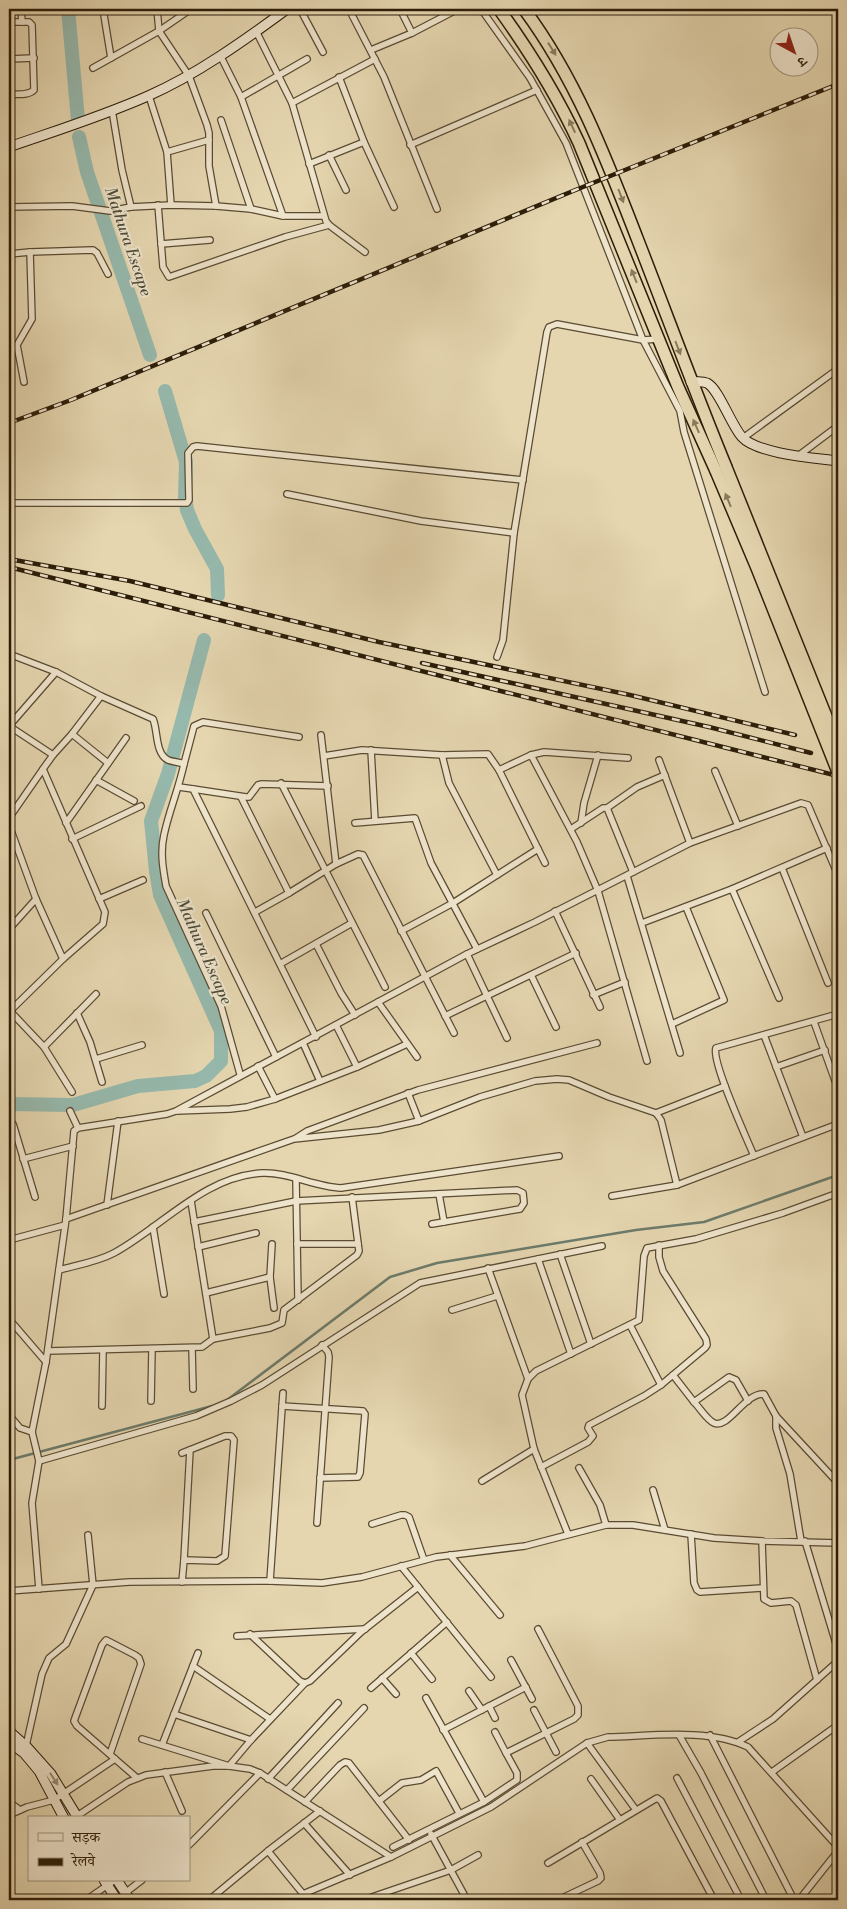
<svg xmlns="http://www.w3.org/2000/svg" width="847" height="1909" viewBox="0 0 847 1909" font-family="'Libre Bodoni','Noto Serif Devanagari',serif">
<rect width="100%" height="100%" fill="#e5d6b0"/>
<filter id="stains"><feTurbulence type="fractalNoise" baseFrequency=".004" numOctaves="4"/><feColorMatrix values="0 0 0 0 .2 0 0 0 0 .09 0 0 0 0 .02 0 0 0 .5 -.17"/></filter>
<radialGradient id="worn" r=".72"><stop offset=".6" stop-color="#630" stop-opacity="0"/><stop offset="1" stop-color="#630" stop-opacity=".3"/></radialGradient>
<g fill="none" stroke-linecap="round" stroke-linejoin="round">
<!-- stream -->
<g stroke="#6c7b6b" stroke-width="2.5">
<polyline points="227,1400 390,1277 437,1263 636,1230 704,1222 838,1175"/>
<polyline points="9,1460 212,1406"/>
</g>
<!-- river -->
<g stroke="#96b9ad" stroke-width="14">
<polyline points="68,9 78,120"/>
<polyline points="79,137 87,172 150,355"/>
<polyline points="165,391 186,462 185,498 187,510 195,529 217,569 218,595"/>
<polyline points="9,1104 73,1105 138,1086 195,1081 206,1076 221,1061 221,1031 160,895 156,871 151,821 168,774 204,640"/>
</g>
<defs>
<g id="street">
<polyline points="21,9 22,22"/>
<polyline points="103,9 111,58"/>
<polyline points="157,9 159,31 189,76 207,125 209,133 209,166 216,206"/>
<polyline points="300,9 323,52"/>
<polyline points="355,9 351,12 352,15 384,77 437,209"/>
<polyline points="400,9 412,33"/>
<polyline points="481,9 530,78 566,143 643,340 680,411 684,432 765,692"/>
<path d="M9,22h20l3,3 2,65c-6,6 -17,4 -25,4"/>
<polyline points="256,31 292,103 326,221 329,225 365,252"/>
<polyline points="371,50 412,33 458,9"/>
<polyline points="220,55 241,97 283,216"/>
<polyline points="9,59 34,58"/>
<polyline points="93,68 159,31 191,9"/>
<polyline points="339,77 364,142 394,207"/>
<polyline points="149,96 167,152 171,205"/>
<polyline points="241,97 307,59"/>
<polyline points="292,103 375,59"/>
<polyline points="112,110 122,170 131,207"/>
<polyline points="221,120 251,209"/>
<polyline points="410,145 537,90"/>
<polyline points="167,152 209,140"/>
<polyline points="329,155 346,190"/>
<polyline points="309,164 364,142"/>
<polyline points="158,205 163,267 169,277 285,237 329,225"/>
<polyline points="9,207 72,206 110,211 131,207 171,205 216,206 251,209 283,216 324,216"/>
<polyline points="161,244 210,240"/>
<polyline points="9,254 30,252 93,250 97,253 108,274"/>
<polyline points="24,382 17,345 32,319 30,252"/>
<polyline points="743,438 838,369"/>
<polyline points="798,456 838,426"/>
<polyline points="287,494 421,521 514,533"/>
<polyline points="9,503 187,503 189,500 188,453 193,447 197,446 523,480"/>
<polyline points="9,654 56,672"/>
<polyline points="497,657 503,640 514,533 547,332 549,327 557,324 643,340 659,339"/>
<polyline points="9,726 53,755 43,769 105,912 103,924 63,959 9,1012"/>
<polyline points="9,726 56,672 101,696"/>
<polyline points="72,734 108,763"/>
<polyline points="321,735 336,864"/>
<polyline points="371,750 375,821"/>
<path d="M53,755l19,-21 29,-38 52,23c5,11 2,35 15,41 5,2 11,2 16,4 -5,24 -15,47 -20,71 -4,17 -1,34 2,51l55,120 19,68"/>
<polyline points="442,755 449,783 497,875"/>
<polyline points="531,755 544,752 628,758"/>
<polyline points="324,756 362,750 442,755 488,754 499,770 545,863"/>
<polyline points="659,760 690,843"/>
<polyline points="184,764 194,726 203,722 299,737"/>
<polyline points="499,770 531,755 577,842 598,891 647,1061"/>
<polyline points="715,771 738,826"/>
<polyline points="96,780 134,801"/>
<polyline points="281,783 385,987"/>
<polyline points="179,787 193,789 316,1037"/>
<polyline points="193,789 246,797 249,797 258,785 262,784 328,786"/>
<polyline points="241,797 289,893"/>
<polyline points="607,808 637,787 665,775"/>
<polyline points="9,818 43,769"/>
<polyline points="66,823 126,738"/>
<polyline points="355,823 415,818 431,863 477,949"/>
<polyline points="581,823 584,803 598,755"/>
<polyline points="9,825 36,899 63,959"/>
<polyline points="571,829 603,808 607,808 633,872"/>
<polyline points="72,839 141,806"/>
<polyline points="782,868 828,983"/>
<polyline points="627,876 680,1053"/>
<polyline points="732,889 779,998"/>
<polyline points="99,899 143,880"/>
<polyline points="555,911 600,1007"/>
<polyline points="255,912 289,893 336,864 358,854 363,855 454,1033"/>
<polyline points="206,913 276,1057"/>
<polyline points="642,923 732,889 827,848"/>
<polyline points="9,929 36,899"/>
<polyline points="401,931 453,903 538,849"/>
<polyline points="316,944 341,993 355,1015"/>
<polyline points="467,954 507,1038"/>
<polyline points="280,964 352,923"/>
<polyline points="531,975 556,1027"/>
<polyline points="593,995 625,982"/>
<polyline points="378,1002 417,1057"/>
<polyline points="10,1011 44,1047 72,1092"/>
<polyline points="77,1013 90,1042 102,1082"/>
<polyline points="445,1016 576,953"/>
<polyline points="814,1022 838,1089"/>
<polyline points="672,1024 724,1000 686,907"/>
<polyline points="336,1025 357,1067"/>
<polyline points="764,1035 803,1137"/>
<polyline points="303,1043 320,1081"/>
<polyline points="44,1047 96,994"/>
<polyline points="96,1059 142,1045"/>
<polyline points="258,1066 275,1099"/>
<polyline points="776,1067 825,1050"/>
<polyline points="408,1093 419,1121"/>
<polyline points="70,1111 78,1128"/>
<polyline points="177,1111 230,1109 247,1107 275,1099 357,1067 407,1044"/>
<polyline points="656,1113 725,1086"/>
<polyline points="13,1124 35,1197"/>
<polyline points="296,1138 307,1131 418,1090 597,1043"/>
<path d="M754,1156c-7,-17 -43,-95 -38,-108l122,-34"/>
<polyline points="23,1159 73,1146"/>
<polyline points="296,1179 298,1300"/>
<polyline points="439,1194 444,1222"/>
<polyline points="612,1196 677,1185 838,1124"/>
<polyline points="191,1201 213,1339"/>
<polyline points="107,1205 118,1121"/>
<polyline points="66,1219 294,1139 379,1130 419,1121 480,1097 535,1081 557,1079 569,1080 609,1097 656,1113 661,1120 677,1185"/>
<polyline points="194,1222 296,1201 517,1190 523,1193 524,1203 520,1209 432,1224"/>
<polyline points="153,1227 164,1294"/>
<polyline points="9,1240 65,1225"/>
<polyline points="272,1244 270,1277 274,1308"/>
<polyline points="297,1244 358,1244"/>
<polyline points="198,1247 256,1233"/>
<polyline points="560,1254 591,1344"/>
<polyline points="9,1259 11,1240"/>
<polyline points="538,1259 571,1354"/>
<polyline points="488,1268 528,1379"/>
<path d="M59,1270c18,-5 38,-8 55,-17 48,-26 90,-77 149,-80 25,-1 52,14 78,15l218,-32"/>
<polyline points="206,1293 270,1277"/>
<polyline points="452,1310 497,1296"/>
<polyline points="9,1319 46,1362"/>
<polyline points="630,1325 661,1385"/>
<polyline points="192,1348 193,1389"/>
<polyline points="48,1351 202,1347 213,1339 270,1328 282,1323 284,1310 357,1255 359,1251 352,1197"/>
<polyline points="673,1375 694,1402 729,1377 736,1380 748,1401"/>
<polyline points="151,1401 152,1349"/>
<path d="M694,1402c6,6 13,18 20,21 15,6 30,-30 50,-29l12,22 62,67"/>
<polyline points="102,1406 103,1350"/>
<polyline points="282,1406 363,1411 365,1414 360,1473 358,1477 320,1478"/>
<polyline points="9,1415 20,1428 32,1432"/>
<polyline points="776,1416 776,1428 790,1474 801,1541"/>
<polyline points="182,1453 225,1436 231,1436 234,1440 225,1556 217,1561 184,1560 182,1582"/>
<polyline points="39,1461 196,1416 231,1401 262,1385 420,1283 602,1246"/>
<polyline points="541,1467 588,1442 593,1436 588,1428 589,1425 644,1396 661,1385 705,1348 707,1345 706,1339 663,1271 659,1257 659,1245"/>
<polyline points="579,1468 600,1505 606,1525"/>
<polyline points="482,1481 534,1449"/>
<polyline points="653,1490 665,1530"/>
<polyline points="317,1523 329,1357 328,1352 322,1345"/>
<polyline points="372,1524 401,1515 405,1515 409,1517 424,1560"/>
<polyline points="568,1534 534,1449 522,1395 528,1379 536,1371 639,1320 644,1256 647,1248 696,1239 783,1213 838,1193"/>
<polyline points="691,1534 694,1583 697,1590 700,1592 762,1588"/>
<polyline points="762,1541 764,1599 771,1603 791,1601 796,1605 817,1680"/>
<polyline points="805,1541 838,1650"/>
<polyline points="450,1555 500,1615"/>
<polyline points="184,1560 190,1450"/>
<polyline points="401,1566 491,1677"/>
<polyline points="270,1581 283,1393"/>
<polyline points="39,1589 32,1503 39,1461 32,1432 46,1362 66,1219 74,1131 78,1128 167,1114 176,1111 467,954 535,922 690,843 801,803 808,805 838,875"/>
<polyline points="9,1591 129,1582 270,1581 322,1583 362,1577 436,1557 525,1546 606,1525 633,1525 714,1538 762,1541 838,1543"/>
<polyline points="250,1634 300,1681 305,1683 310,1681 361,1632 418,1587"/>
<polyline points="237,1636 365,1629"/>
<polyline points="411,1653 432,1679"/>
<polyline points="511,1660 532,1699"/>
<polyline points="193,1666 270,1719"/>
<polyline points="382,1678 396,1694"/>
<polyline points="371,1688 447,1622"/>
<polyline points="469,1691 482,1710"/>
<polyline points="489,1706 495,1718"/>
<polyline points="534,1710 556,1752"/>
<polyline points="174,1714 251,1740"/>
<polyline points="443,1730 526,1687"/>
<polyline points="495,1732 506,1753"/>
<polyline points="679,1735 701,1773 766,1900"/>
<polyline points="710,1735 794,1900"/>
<polyline points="142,1739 229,1766 251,1740 305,1683"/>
<polyline points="738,1742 773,1719 838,1661"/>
<polyline points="587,1743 636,1810"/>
<polyline points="162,1745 198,1653"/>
<polyline points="26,1746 42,1674 49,1658 66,1644 93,1585 88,1535"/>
<polyline points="110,1754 141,1664 139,1658 135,1655 106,1640 102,1645 74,1721 77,1726 137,1778"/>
<polyline points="165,1772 182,1811"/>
<polyline points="772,1772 838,1725"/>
<polyline points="677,1778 741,1900"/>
<polyline points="268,1779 338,1703"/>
<polyline points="591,1779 620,1820"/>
<polyline points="287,1790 364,1708"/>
<polyline points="379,1801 402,1783 421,1780 436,1771 459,1813"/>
<polyline points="9,1802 20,1810"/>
<polyline points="305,1802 340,1765 345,1762 349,1763 409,1840"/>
<polyline points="484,1802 517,1780 517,1773 506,1753 574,1719 578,1715 578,1706 538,1629"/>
<polyline points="9,1815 27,1807 54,1800 115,1759"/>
<path d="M77,1816l51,-34 18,-7 67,-9h16l21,3 10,4 131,84 100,-50 96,-64 21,-6c43,-1 101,-9 140,10l90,100"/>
<polyline points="304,1823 350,1875"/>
<polyline points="431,1834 467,1900"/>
<polyline points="189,1845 260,1773"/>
<polyline points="393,1847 484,1802 426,1698"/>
<polyline points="268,1851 308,1900"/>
<polyline points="548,1863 657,1798 661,1801 714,1900"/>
<polyline points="125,1893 142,1880"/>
<polyline points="303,1894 391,1857"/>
<polyline points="562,1898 598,1881 601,1878 600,1873 582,1842"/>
<polyline points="86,1900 115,1880"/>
<polyline points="209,1900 268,1851 320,1811"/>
<polyline points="363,1900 451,1870 478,1855"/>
<polyline points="799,1900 838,1851"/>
</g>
<g id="secondary">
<path d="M9,147c46,-16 94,-31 139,-51 48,-21 97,-56 139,-87"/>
<path d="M691,382c6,0 11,-1 16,1 12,6 24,42 35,54 15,17 74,21 96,24"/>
<polyline points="9,1731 26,1746 51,1774 78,1818"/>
<polyline points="9,1742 24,1753 39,1771 64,1818"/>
<polyline points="104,1880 117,1900"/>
<polyline points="117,1880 130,1900"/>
</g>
<g id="highway">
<path d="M499,9c31,43 58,86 80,134l99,244 38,84"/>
<path d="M524,9c52,70 82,149 113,229 30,77 58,154 89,229"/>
</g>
</defs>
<!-- street casing -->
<use href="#street" stroke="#5a4b32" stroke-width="8"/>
<!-- secondary casing -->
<use href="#secondary" stroke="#2c1d08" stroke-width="11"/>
<!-- highway casing -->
<use href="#highway" stroke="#2c1d08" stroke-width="14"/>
<!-- street -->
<use href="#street" stroke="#eee4cc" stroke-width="5.5"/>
<!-- secondary -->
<use href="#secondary" stroke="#eee4cc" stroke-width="9"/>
<!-- highway -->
<use href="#highway" stroke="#e5d6b0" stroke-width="11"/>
<defs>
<g id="rail">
<polyline points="9,423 71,400 573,191 838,84"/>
<polyline points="9,559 130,581 379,642 630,695 795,735"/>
<polyline points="9,567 838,776"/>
<polyline points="422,663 709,727 811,753"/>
</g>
</defs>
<!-- rail casing -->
<use href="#rail" stroke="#2c1d08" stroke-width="4.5"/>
<!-- rail -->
<use href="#rail" stroke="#eee4cc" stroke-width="2.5" stroke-dasharray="8" stroke-linecap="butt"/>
<defs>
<g id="highway-bridge">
<polyline points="726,467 838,746"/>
<polyline points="716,471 757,568 838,772"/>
</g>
</defs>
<!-- highway-bridge casing -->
<use href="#highway-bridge" stroke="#2c1d08" stroke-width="14" stroke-linecap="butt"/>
<!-- highway-bridge -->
<use href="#highway-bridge" stroke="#e5d6b0" stroke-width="11"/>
</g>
<!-- one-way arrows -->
<defs><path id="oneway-solid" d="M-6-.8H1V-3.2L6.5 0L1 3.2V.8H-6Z" transform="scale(1.25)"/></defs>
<g fill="#887a5c">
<use href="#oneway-solid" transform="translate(552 49) rotate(58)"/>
<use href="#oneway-solid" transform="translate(572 126) rotate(-115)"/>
<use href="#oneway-solid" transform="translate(621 196) rotate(69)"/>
<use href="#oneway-solid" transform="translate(634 276) rotate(-112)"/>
<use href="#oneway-solid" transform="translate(678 348) rotate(69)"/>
<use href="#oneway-solid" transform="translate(696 426) rotate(-114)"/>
<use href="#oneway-solid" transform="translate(728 500) rotate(-113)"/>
</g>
<use fill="#978a74" href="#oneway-solid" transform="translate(54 1779) rotate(57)"/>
<g text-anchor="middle" stroke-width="4" stroke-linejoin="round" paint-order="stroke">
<!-- water labels -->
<g font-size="16" font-style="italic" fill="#4c4c3a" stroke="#eee4cc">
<text transform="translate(129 241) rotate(71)" y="6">Mathura Escape</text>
<text transform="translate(205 951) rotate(66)" y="6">Mathura Escape</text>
</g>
</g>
<!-- margin -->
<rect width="847" height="1909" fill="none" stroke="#e5d6b0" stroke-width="30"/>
<rect x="10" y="10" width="827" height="1889" fill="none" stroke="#2c1d08" stroke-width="2.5"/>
<rect x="15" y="15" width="817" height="1879" fill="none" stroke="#2c1d08"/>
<!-- legend -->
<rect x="28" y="1816" width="162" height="65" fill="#eee4cc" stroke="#a0947e"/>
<rect x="38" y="1833" width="25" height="8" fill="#eee4cc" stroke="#a0947e"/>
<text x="72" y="1842" font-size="15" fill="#2c1d08">सड़क</text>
<rect x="38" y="1858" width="25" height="8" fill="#2c1d08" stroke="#a0947e"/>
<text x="72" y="1866" font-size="15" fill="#2c1d08">रेलवे</text>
<!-- north arrow -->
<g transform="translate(794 52) rotate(140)"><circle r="24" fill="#eee4cc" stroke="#a0947e"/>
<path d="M0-4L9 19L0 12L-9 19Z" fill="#8f2418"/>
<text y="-8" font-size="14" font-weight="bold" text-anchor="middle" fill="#2c1d08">उ</text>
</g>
<rect width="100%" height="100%" filter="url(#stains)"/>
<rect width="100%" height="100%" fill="url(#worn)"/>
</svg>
